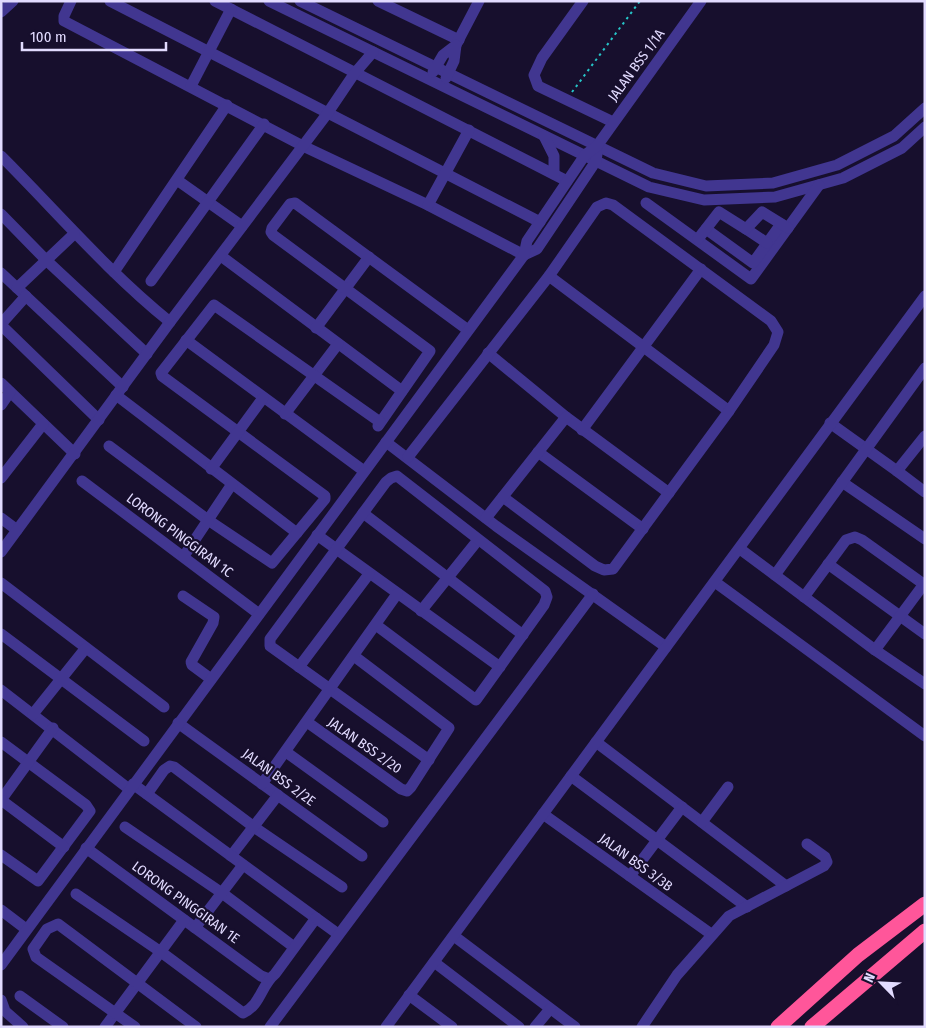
<svg xmlns="http://www.w3.org/2000/svg" width="926" height="1028" viewBox="0 0 926 1028" font-family="'Fira Sans Condensed',sans-serif">
<rect width="100%" height="100%" fill="#170f2d"/>
<g fill="none" stroke-linecap="round" stroke-linejoin="round">
<!-- path -->
<polyline stroke="#26c5c8" stroke-width="2" stroke-dasharray="2.5 4" stroke-linecap="butt" points="572,92 640,1"/>
<!-- minor -->
<g stroke="#413690" stroke-width="11">
<polyline points="71,1 64,16 64,21 303,146 428,205 524,255"/>
<polyline points="110,1 540,222"/>
<polyline points="215,1 567,181"/>
<polyline points="269,1 649,187 704,200 775,197 843,178 902,148 925,127"/>
<polyline points="300,1 653,173 706,186 773,183 837,165 894,136 925,108"/>
<polyline points="378,1 459,40"/>
<polyline points="583,1 542,58 534,75 538,86 613,122"/>
<polyline points="1,12 13,1"/>
<polyline points="456,45 479,1"/>
<polyline points="433,72 443,55 456,45 454,61 446,78"/>
<polyline points="191,86 231,9"/>
<polyline points="544,136 554,156 554,174"/>
<path d="M1,156c56,56 107,116 169,166"/>
<polyline points="177,180 242,226"/>
<polyline points="646,203 751,279 819,185"/>
<polyline points="428,205 469,130"/>
<polyline points="1,214 46,260 147,354"/>
<polyline points="706,229 753,263 781,224"/>
<polyline points="746,229 767,243"/>
<polyline points="698,239 719,212 746,229 762,212 788,228"/>
<polyline points="524,255 537,249 596,161 597,154"/>
<polyline points="221,256 402,391"/>
<polyline points="114,272 227,105"/>
<polyline points="1,273 123,387"/>
<polyline points="549,276 729,411"/>
<polyline points="151,281 264,124"/>
<polyline points="17,288 74,234"/>
<polyline points="1,324 26,296"/>
<polyline points="1,325 99,420"/>
<polyline points="316,328 369,257"/>
<polyline points="186,340 364,471"/>
<polyline points="488,353 566,417 669,493"/>
<polyline points="1,383 75,454"/>
<polyline points="116,395 297,533"/>
<polyline points="1,405 10,392"/>
<polyline points="285,414 338,344"/>
<polyline points="830,423 897,471 925,436"/>
<polyline points="378,426 430,351 273,235 271,232 272,228 290,204 295,203 468,330"/>
<polyline points="582,430 701,269"/>
<polyline points="386,442 496,526 666,647"/>
<polyline points="109,446 208,520 272,563 325,499 325,496 162,376 161,373 214,305 380,422"/>
<polyline points="538,452 643,529"/>
<polyline points="408,457 549,276 597,207 606,203 613,205 771,321 778,332 774,345 729,411 613,569 604,570 595,566 503,497"/>
<polyline points="211,469 263,398"/>
<polyline points="897,471 925,492"/>
<polyline points="1,478 43,424"/>
<polyline points="82,481 259,614"/>
<polyline points="842,482 925,539"/>
<polyline points="363,513 523,635"/>
<polyline points="1,518 17,530"/>
<polyline points="486,518 566,417"/>
<polyline points="317,535 500,667"/>
<polyline points="740,549 875,650 925,684"/>
<polyline points="1,552 170,322 327,114 354,74 373,52"/>
<polyline points="184,556 232,484"/>
<polyline points="828,564 925,634"/>
<polyline points="775,575 925,368"/>
<polyline points="715,582 925,736"/>
<polyline points="1,583 164,707"/>
<polyline points="183,596 214,617 213,623 191,662 192,665 211,679"/>
<polyline points="804,597 846,540 855,537 862,540 925,585"/>
<polyline points="421,611 478,540"/>
<polyline points="376,625 476,700 544,605 547,597 545,591 397,476 391,478 386,482 270,639 270,646 429,760"/>
<polyline points="1,634 144,741"/>
<polyline points="875,650 924,584"/>
<polyline points="299,667 369,574"/>
<polyline points="1,690 129,789"/>
<polyline points="33,714 85,649"/>
<polyline points="307,722 401,789 407,791 411,787 449,728 354,656"/>
<polyline points="178,723 362,856"/>
<polyline points="1,742 86,805 90,811 38,881 1,855"/>
<polyline points="596,742 786,886"/>
<polyline points="286,752 383,822"/>
<polyline points="571,776 747,907"/>
<polyline points="262,784 397,594"/>
<polyline points="147,794 164,770 170,766 174,767 254,827 342,887"/>
<polyline points="1,800 53,728"/>
<polyline points="1,800 64,847"/>
<polyline points="543,814 711,934"/>
<polyline points="702,822 728,787"/>
<polyline points="125,827 222,893 294,947"/>
<polyline points="86,848 261,976 269,979"/>
<polyline points="231,856 278,795"/>
<polyline points="630,876 682,807"/>
<path d="M76,894l85,58 82,61c18,-8 18,-28 32,-39l41,-56 -183,-134"/>
<polyline points="1,910 26,929"/>
<polyline points="316,918 338,934"/>
<polyline points="195,928 243,865"/>
<polyline points="454,936 575,1027"/>
<polyline points="434,962 519,1027"/>
<polyline points="1,965 524,255 527,241 585,155 597,146 701,1"/>
<polyline points="409,995 452,1027"/>
<polyline points="20,996 63,1027"/>
<polyline points="1,1000 5,1011 23,1027"/>
<polyline points="105,1027 184,920"/>
<polyline points="135,1027 36,957 33,949 47,929 58,924 196,1027"/>
<polyline points="270,1027 593,594"/>
<polyline points="386,1027 925,296"/>
<polyline points="535,1027 550,1009"/>
<polyline points="642,1027 677,975 729,916 824,866 827,862 825,857 807,844"/>
</g>
<!-- highway -->
<g stroke="#ff569a" stroke-width="15">
<polyline points="778,1027 858,955 925,904"/>
<polyline points="812,1027 925,931"/>
</g>
</g>
<g text-anchor="middle" stroke-width="4.5" stroke-linejoin="round" paint-order="stroke">
<!-- street labels -->
<g font-size="14" fill="#e2dbff" stroke="#170f2d">
<text transform="translate(636 65) rotate(-54)" y="5">JALAN BSS 1/1A</text>
<text transform="translate(180 535) rotate(37)" y="5">LORONG PINGGIRAN 1C</text>
<text transform="translate(365 745) rotate(35)" y="5">JALAN BSS 2/20</text>
<text transform="translate(279 777) rotate(36)" y="5">JALAN BSS 2/2E</text>
<text transform="translate(636 862) rotate(36)" y="5">JALAN BSS 3/3B</text>
<text transform="translate(186 902) rotate(36)" y="5">LORONG PINGGIRAN 1E</text>
</g>
</g>
<!-- border -->
<rect width="926" height="1028" fill="none" stroke="#e2dbff" stroke-width="5"/>
<!-- north arrow -->
<g transform="translate(881 983) rotate(294)" stroke="#170f2d" stroke-width="4" paint-order="stroke">
<path d="M0-4L9 19L0 12L-9 19Z" fill="#e2dbff"/>
<text y="-8" font-size="14" font-weight="bold" text-anchor="middle" fill="#e2dbff">N</text>
</g>
<!-- scale -->
<path d="M22 42v8h144v-8" fill="none" stroke="#e2dbff" stroke-width="2.5"/>
<text x="30" y="42" font-size="15" fill="#e2dbff" stroke="#170f2d" stroke-width="4" paint-order="stroke">100 m</text>
</svg>
